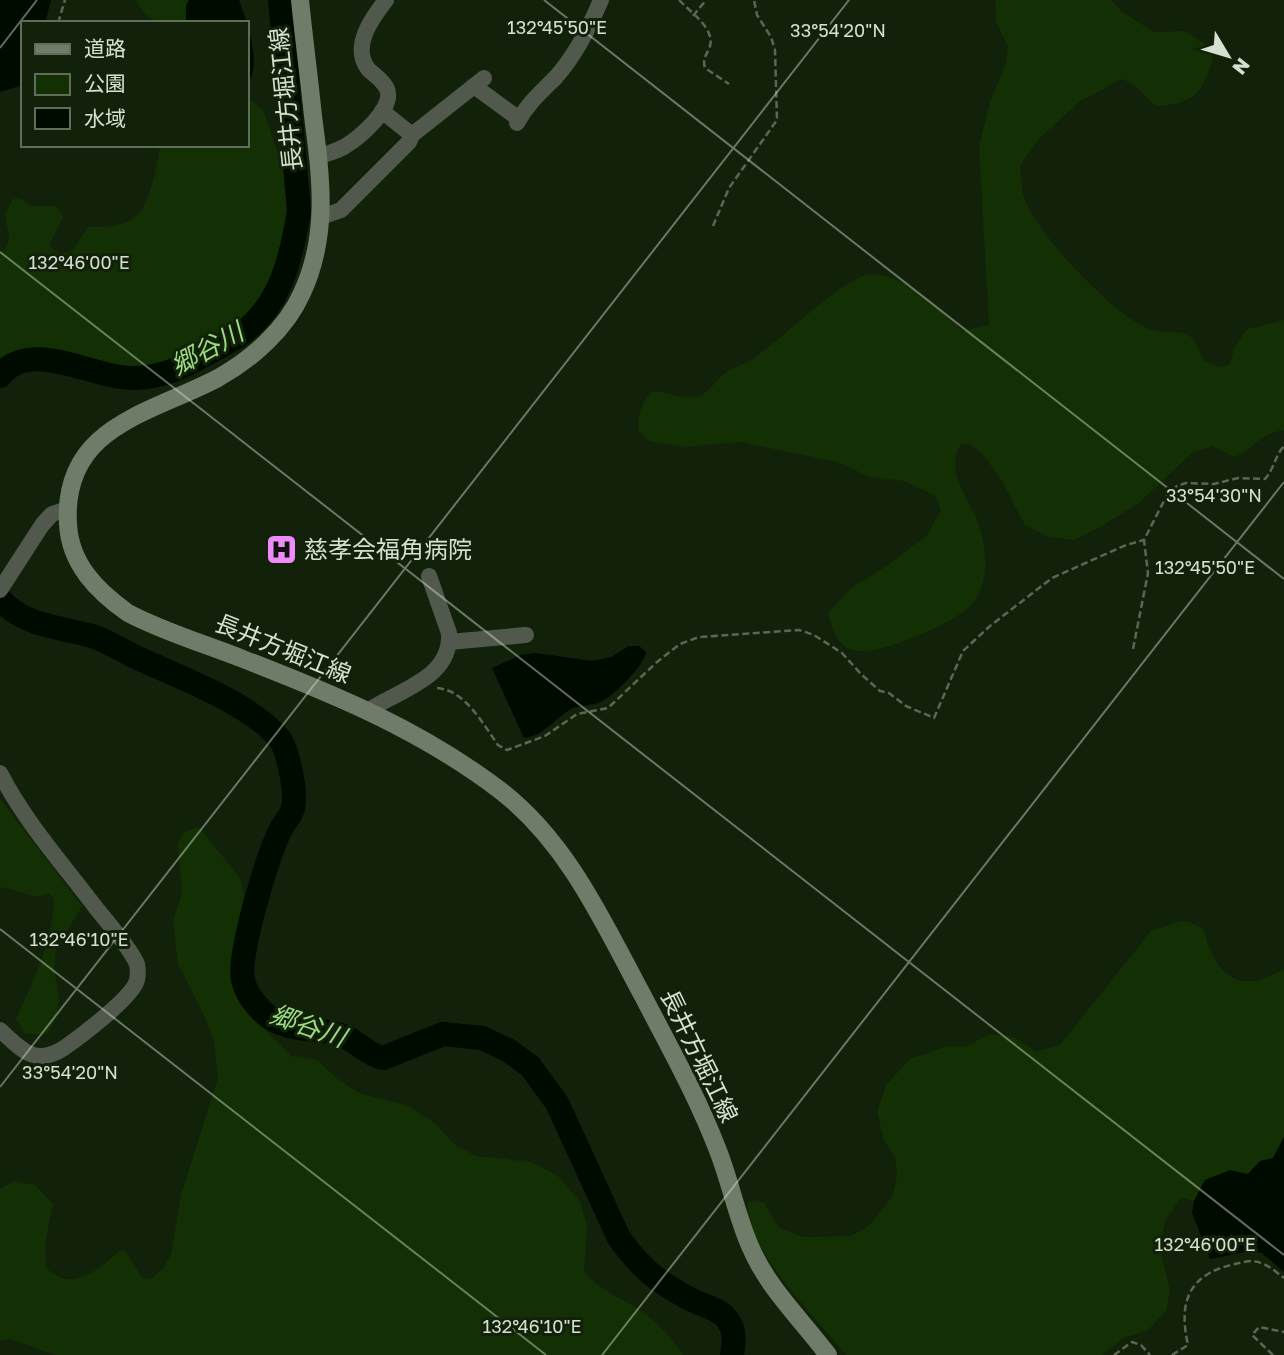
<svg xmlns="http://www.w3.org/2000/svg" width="1284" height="1355" viewBox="0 0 1284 1355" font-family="'Golos Text','Noto Sans JP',sans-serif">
<rect width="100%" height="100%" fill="#11210a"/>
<!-- green -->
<g fill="#133004">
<path d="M136,0h53l-3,6v17c-26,0 -36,2 -50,-23z"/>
<path d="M995,0h117l9,11 33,21 30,-1 22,13 7,15c-12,37 -19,44 -57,47 -13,-10 -18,-21 -34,-27l-43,23 -40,37 -19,26c1,10 1,22 4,32 10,34 92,121 126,132 30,9 40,-9 53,31l15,7 12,-3 5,-18 12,-17 37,-9v110c-28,5 -28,18 -50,27l-22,-11 -20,7 -53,50 -37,23 -28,14 -25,-3 -24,-12 -22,-42 -20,-29 -14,-10h-8c-18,28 11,57 19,84 4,12 6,31 5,43 -2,15 -6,27 -17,37 -18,17 -97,52 -119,41 -13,-7 -18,-23 -21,-36l23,-25 34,-21 42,-32 14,-25 -5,-14 -32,-15 -34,-4 -33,-15 -97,-20 -57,5 -34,-6 -11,-11c0,-16 3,-28 15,-39 13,1 36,10 47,5 10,-5 18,-19 28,-25 6,-4 13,-5 20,-9 26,-15 100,-90 125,-88 36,3 65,33 89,57l27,-6 -10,-178 11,-45 15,-36 3,-19 -12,-26z"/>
<path d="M247,97l16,13 17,49 19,9 2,17 -2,51 -11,39 -24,39 -32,33 -49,28 -44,11 -104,-25 -26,9 -9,11v-130l6,-2 3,-12 -4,-22 8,-16h8l10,7h25l7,11 -14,29 12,7 11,-2 16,-24c14,0 30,0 43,-7 19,-10 26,-55 29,-75h87z"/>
<path d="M0,799l82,107 -26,44 -2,18 5,32 -4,20 -8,14h-22l-9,-15c17,-37 37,-79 38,-120l-5,-6 -11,4 -38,-10z"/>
<path d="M199,827l41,51 4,16 -12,69 2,20 36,52 21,21 26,4 22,20 22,14 46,11 29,19 20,22 21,10 55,6 26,14 22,25 7,25 -3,46c19,19 29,22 51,35 18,10 37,31 48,48h-628l-44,-16 -11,2v-152l14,-8 21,4 18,19 -8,40 1,25c6,3 14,9 20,10 19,3 40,-16 53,-28h7l15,26 10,2 12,-10 8,-15 10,-59 37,-117 -4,-36 -10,-27 -26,-51 -5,-43 9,-29 -4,-48 6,-12z"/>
<path d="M1181,921l9,1 14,8c6,25 18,54 49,51 10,-1 21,-8 31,-11v167l-11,21 -13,3 -12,13 -43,6 -11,21 -13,-3 -16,23 -5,27 10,42 -4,21 -19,20 -24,7 -20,17h-257c-28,-36 -105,-109 -98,-154l16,1 14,25 25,10 48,-1 19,-11 22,-28 5,-21 -2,-18 -11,-18 -7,-28 9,-27 24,-26 37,-13 18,1 24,-13 25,3 22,15 24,-7 91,-114z"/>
</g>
<!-- water -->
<g fill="#000b00">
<polygon points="0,0 51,0 45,23 23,23 23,85 0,92"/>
<path d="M189,0h50c7,19 22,62 11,79l-3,-1v-55h-61v-17z"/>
<path d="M629,646h10l7,6c-1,13 -35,47 -48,51 -9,3 -19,2 -27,6 -17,10 -27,27 -47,29l-32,-70 29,-13 15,-2 56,8 19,-4z"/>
<polygon points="1284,1137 1284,1272 1262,1253 1251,1251 1210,1259 1192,1213 1194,1201 1205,1180 1230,1170 1248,1174 1260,1161 1273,1158"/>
</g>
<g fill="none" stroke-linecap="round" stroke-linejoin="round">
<!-- river -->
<g stroke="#000b00" stroke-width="24">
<path d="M0,376c30,-40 95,4 136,2 31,-2 47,-11 74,-26 12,-7 26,-13 36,-22 36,-29 46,-76 53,-119l-19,-211"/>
<path d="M0,599c23,27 60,28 92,37 16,5 32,16 48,23 41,19 109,44 138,78 10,11 19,56 15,71 -2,9 -10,15 -13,23 -12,23 -43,126 -37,149 3,14 15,29 27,38 22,14 47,9 71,17 15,5 25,19 42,23l60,-24 39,4 26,12 22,16 27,37 62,135c21,29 37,43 69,60 12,7 31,10 39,21 9,12 7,22 5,36"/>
</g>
<!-- path -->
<g stroke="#5a6853" stroke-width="2.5" stroke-dasharray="7 3.5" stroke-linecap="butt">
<path d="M679,0c11,12 36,28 31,46 -3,9 -8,12 -5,22l24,16"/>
<polyline points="693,16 706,0"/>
<polyline points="58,23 65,0"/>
<polyline points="713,226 729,188 777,120 775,50 771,37 757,15 754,0"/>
<path d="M1133,649l15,-76 -4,-33 23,-45 10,-9 9,-3 28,1 24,-6 27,1c9,-10 10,-23 19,-33"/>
<path d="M437,688c28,2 46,36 61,57l9,5 38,-14 32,-22 31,-6 49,-46 23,-18 19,-7 100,-7 15,5 28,18 19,21 19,17 9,2 17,13 28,12 29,-67 27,-25 62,-48 74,-33 18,-5"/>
<polyline points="1114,1355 1132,1342 1141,1345 1150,1355"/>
<path d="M1172,1355l16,-10c-10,-44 1,-71 47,-81 8,-2 18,-5 26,-1 9,3 16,10 23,15"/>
<polyline points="1273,1355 1252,1335 1259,1327 1284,1332"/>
</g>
<!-- minor -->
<g stroke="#51594d" stroke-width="16">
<polyline points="474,86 519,119"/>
<polyline points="382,111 412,135 484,78"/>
<path d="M517,123c10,-19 24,-31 39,-46 19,-21 34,-51 45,-77"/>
<path d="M318,156c9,-2 18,-5 26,-9 15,-9 51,-39 43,-58 -4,-9 -13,-14 -19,-20 -17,-23 4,-51 18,-69"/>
<polyline points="321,217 341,210 409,142 412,135"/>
<polyline points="0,590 42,525 52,514 67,509"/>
<polyline points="449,642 526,635"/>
<path d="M369,710c30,-20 83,-32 80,-77l-20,-57"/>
<path d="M0,773c25,49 63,91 96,135 12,15 33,38 41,56 1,5 1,11 0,16 -4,17 -57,57 -73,68 -29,19 -43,1 -64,-18"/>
</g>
<!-- secondary -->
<path stroke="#6e7c69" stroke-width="18" d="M300,0c4,39 9,77 13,116 8,61 16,119 -11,177 -16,36 -50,66 -84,85 -68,36 -156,48 -150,146 2,40 29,67 60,89 36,19 77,31 115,46 93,36 178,71 258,132 68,53 103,133 143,207 26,50 53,98 73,150 13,32 19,66 33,98 17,41 51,73 78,109"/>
</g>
<!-- ticks -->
<path fill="none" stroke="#d5e0d0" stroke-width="2" stroke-opacity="0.45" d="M544,0l740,579M0,48l37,-48M0,252l1284,1003M0,929l546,426M0,1087l849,-1087M602,1355l682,-873"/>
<!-- icons -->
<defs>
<symbol id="hospital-square" viewBox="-11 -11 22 22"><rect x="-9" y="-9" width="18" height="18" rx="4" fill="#ed8cf9" stroke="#11210a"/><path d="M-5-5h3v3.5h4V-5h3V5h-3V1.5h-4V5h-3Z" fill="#111"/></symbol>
</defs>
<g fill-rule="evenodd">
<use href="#hospital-square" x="264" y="532" width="35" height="35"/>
</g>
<g text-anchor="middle" stroke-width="6" stroke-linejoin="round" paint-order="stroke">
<!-- street labels -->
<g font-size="24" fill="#d5e0d0" stroke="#11210a">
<text transform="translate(286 99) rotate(-96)" y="8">長井方堀江線</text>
<text transform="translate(283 649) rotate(22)" y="8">長井方堀江線</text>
<text transform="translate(699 1056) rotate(64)" y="8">長井方堀江線</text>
</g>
<!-- poi labels -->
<g font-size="24" fill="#d5e0d0" stroke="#11210a" text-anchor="start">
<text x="304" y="558">慈孝会福角病院</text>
</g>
<!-- water labels -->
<g font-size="26" font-style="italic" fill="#9cda83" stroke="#11210a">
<text transform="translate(207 349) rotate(-29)" y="9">郷谷川</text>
<text transform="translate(308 1026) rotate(19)" y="9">郷谷川</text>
</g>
</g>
<g font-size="18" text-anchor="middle" fill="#d5e0d0" stroke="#11210a" stroke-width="6" stroke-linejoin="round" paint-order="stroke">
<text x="557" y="34">132°45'50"E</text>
<text x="838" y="37">33°54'20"N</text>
<text x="79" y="269">132°46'00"E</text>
<text x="1214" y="502">33°54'30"N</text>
<text x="1205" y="574">132°45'50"E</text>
<text x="79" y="946">132°46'10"E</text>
<text x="70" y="1079">33°54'20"N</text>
<text x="1205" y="1251">132°46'00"E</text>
<text x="532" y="1333">132°46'10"E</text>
</g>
<!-- legend -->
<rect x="21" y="21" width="228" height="126" fill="#11210a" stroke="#5f6d59" stroke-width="2"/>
<rect x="35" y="44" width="35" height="10" fill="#6e7c69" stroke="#5f6d59" stroke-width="2"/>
<text x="84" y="56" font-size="21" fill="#d5e0d0">道路</text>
<rect x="35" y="74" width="35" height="21" fill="#133004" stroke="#5f6d59" stroke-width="2"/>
<text x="84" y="91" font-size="21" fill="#d5e0d0">公園</text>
<rect x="35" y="108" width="35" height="21" fill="#000b00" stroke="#5f6d59" stroke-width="2"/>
<text x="84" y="126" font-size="21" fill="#d5e0d0">水域</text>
<!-- north arrow -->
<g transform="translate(1228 56) rotate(128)" stroke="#11210a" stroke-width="5" paint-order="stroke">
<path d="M0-5L12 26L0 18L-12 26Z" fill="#d5e0d0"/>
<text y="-10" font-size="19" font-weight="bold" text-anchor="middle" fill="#d5e0d0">N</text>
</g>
</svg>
